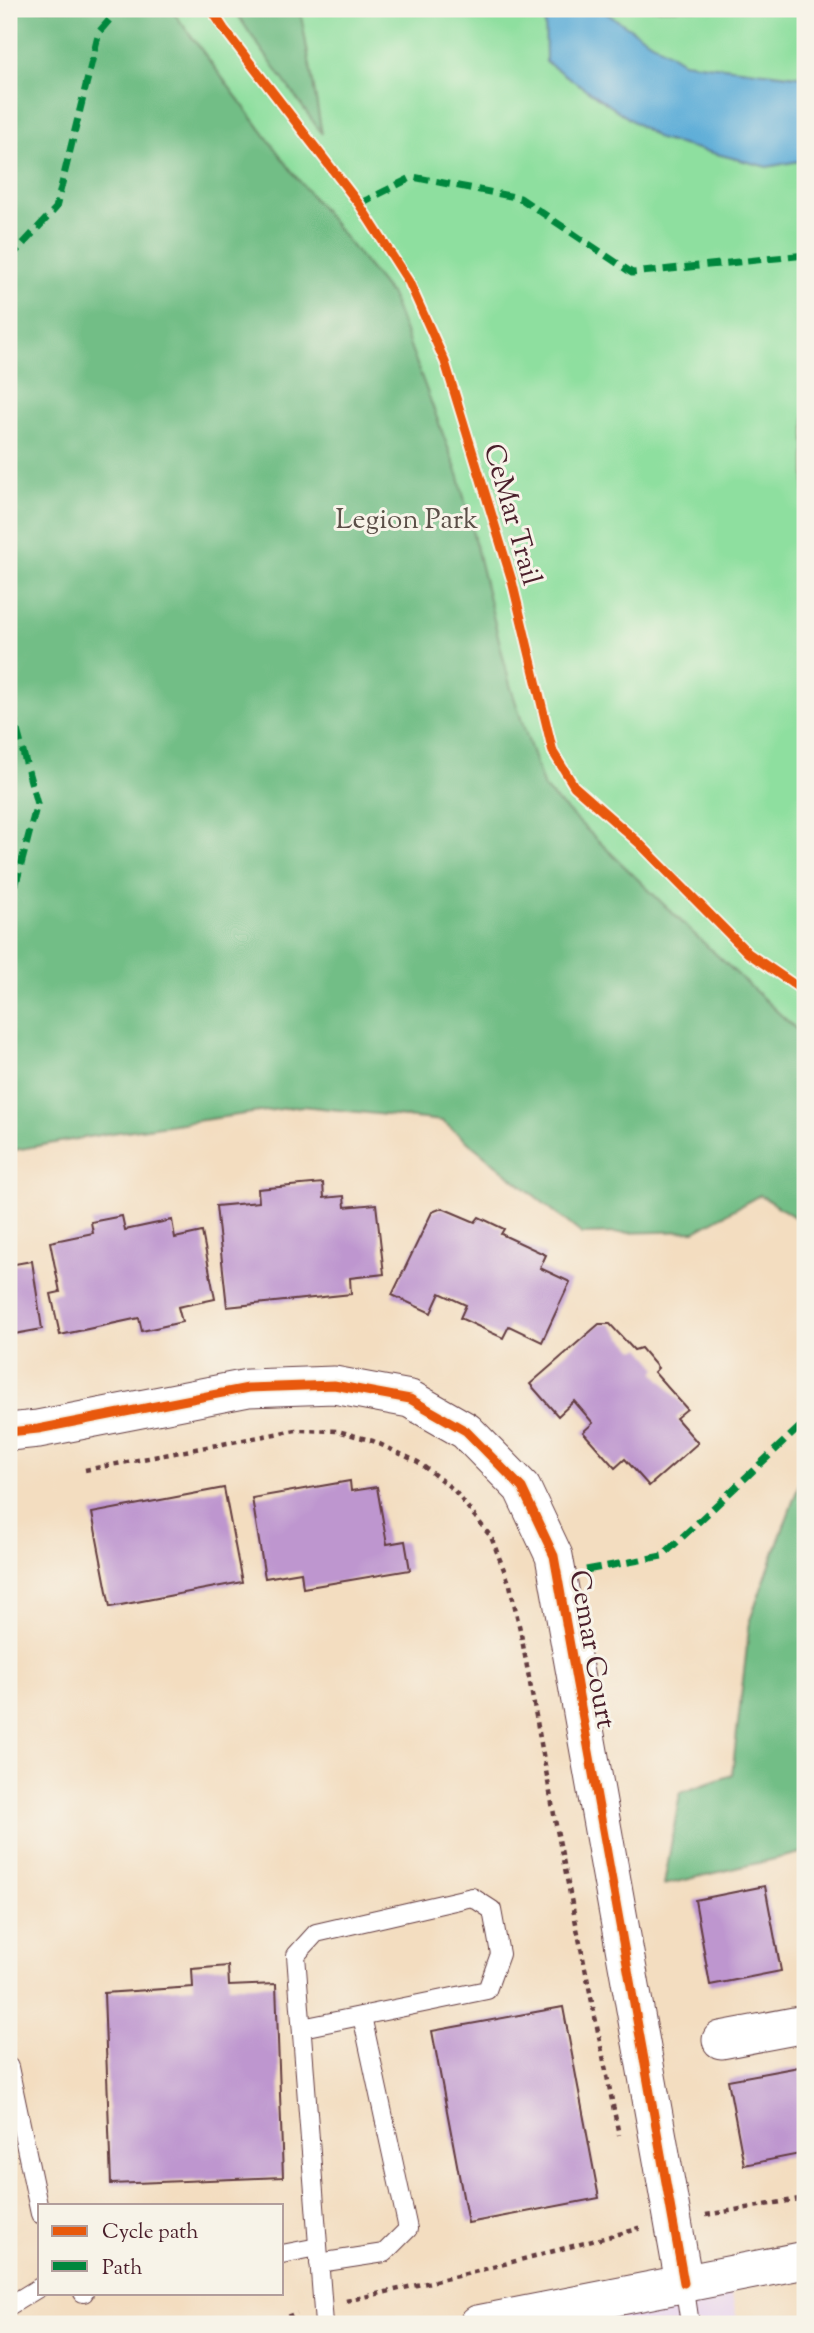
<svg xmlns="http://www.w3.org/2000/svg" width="814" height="2333" viewBox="0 0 814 2333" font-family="'Sorts Mill Goudy',serif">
<rect width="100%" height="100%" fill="#f7f3e8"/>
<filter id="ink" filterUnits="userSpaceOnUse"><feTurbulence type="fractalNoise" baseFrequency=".0143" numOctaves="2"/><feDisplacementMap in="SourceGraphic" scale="14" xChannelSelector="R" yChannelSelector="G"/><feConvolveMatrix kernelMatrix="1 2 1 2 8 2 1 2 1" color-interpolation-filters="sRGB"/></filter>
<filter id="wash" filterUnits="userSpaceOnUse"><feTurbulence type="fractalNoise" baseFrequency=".00686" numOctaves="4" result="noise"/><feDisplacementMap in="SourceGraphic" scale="28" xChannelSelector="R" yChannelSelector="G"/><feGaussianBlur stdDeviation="1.57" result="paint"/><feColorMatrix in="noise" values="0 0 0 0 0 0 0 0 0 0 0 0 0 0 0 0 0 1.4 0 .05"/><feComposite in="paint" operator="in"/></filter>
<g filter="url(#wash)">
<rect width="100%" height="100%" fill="#f3ddc0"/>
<!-- built -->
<polygon fill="#e7d2ef" points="731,2292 738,2324 588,2324"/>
<!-- green -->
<polygon fill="#8edf9f" stroke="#6c7f65" stroke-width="2" points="9,9 805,9 805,1205"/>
<!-- forest -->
<g fill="#72be86" stroke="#5e6e58" stroke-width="2">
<polygon points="9,9 171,9 297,178 391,295 459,477 510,685 544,788 691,931 796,1029 805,1032 805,1224 760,1195 695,1231 582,1234 442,1121 302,1106 105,1134 9,1151"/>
<polygon points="234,9 300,9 322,134 249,32"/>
<polygon points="805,1468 805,1852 664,1885 680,1793 732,1775 750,1620"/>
</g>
<!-- water -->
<polygon fill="#5eaed8" stroke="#546682" stroke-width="2" points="603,11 683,62 805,77 805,160 767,167 659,139 546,62 545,11"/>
<g id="blocks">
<!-- building -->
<g fill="#be96cf">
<polygon points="323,1183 324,1198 344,1196 345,1207 376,1204 384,1274 350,1278 351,1294 227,1307 216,1206 259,1202 258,1189"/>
<polygon points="442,1208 475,1222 479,1217 504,1229 501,1234 546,1255 540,1268 570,1282 542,1342 509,1326 503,1338 460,1318 466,1305 440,1293 431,1313 392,1295 432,1212"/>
<polygon points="122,1216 125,1230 172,1220 175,1238 202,1232 215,1299 178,1307 182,1322 142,1331 139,1318 60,1335 51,1294 60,1292 50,1242 93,1233 91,1222"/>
<polygon points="32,1261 42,1329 9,1335 9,1265"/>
<polygon points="599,1324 610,1324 634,1350 641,1348 658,1368 654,1372 687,1409 676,1418 698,1443 649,1486 625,1459 615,1468 583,1432 593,1423 574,1401 558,1416 530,1384"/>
<polygon points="350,1481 351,1491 377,1487 387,1544 405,1541 410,1570 303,1588 301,1572 265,1578 252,1498"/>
<polygon points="224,1488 242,1582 110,1607 92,1513"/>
<polygon points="765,1886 781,1971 710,1985 695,1900"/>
<polygon points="228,1966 229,1986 276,1984 283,2177 111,2184 104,1993 193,1987 192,1969"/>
<polygon points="563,2007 599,2198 468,2223 432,2031"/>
<polygon points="799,2067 805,2098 805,2153 744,2165 728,2080"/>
</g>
</g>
</g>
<g filter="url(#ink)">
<use href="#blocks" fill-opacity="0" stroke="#633c41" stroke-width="2"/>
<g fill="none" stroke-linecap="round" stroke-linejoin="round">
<defs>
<g id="lane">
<polyline points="302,2028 487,1990 500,1954 492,1910 472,1897 316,1933 296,1955 324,2324"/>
<polyline points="9,2067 40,2214"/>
<polyline points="282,2254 318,2247"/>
<polyline points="319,2263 384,2253 408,2229 362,2016"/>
<polyline points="684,2283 690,2324"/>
<polyline points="83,2293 84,2293"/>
<polyline points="9,2306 40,2287"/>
</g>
<g id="street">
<polyline points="9,1432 38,1429 248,1388 334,1385 410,1399 466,1431 522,1488 554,1556 684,2283"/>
<polyline points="721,2040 805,2024"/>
<polyline points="478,2324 805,2260"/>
</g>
</defs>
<!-- lane casing -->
<use href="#lane" stroke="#633c41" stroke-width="20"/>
<!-- street casing -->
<use href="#street" stroke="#633c41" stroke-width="39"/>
<!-- path -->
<g stroke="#633c41" stroke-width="4.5" stroke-dasharray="5 5" stroke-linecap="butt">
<polyline points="85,1470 296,1430 338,1431 373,1441 418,1462 454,1490 491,1537 510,1585 521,1634 555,1820 619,2135"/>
<polyline points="706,2215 805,2198"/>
<polyline points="346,2301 466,2274 638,2229 637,2226"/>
<polyline points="269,2324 297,2313"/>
</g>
<!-- lane -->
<use href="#lane" stroke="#fff" stroke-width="18"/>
<!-- street -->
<use href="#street" stroke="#fff" stroke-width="37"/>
<!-- quiet -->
<g stroke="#00873e" stroke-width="7" stroke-dasharray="14 7" stroke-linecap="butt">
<polyline points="359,204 413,177 520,198 632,273 805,255"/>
<polyline points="9,259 56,208 99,32 119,9"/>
<polyline points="9,711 13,715 37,804 9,910"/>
<polyline points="586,1570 662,1556 805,1422"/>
</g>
<defs>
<g id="cycleway">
<polyline points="211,9 224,29 359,204 409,282 445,362 512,581 553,752 574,786 639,843 748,953 805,992"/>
<polyline points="9,1432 38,1429 248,1388 334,1385 410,1399 466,1431 522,1488 554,1556 684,2283"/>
</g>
</defs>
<!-- cycleway casing -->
<use href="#cycleway" stroke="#f7f3e8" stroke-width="13"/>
<!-- cycleway -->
<use href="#cycleway" stroke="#e8590c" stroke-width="9"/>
</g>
</g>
<g text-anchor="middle" stroke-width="6" stroke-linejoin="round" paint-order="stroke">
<!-- street labels -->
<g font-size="28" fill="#4a1f2b" stroke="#f7f3e8">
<text transform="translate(514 514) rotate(74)" y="10">CeMar Trail</text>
<text transform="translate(594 1649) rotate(80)" y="10">Cemar Court</text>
</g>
<!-- park labels -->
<g font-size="28" fill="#5b4f48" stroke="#f7f3e8">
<text x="407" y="528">Legion Park</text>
</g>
</g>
<!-- margin -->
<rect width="814" height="2333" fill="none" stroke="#f7f3e8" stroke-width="35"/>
<!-- legend -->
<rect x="38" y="2204" width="245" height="91" fill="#f7f3e8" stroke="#b29e9c" stroke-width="2"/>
<rect x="52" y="2226" width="35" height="10" fill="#e8590c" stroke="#b29e9c" stroke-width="2"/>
<text x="102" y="2238" font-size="21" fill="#4a1f2b">Cycle path</text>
<rect x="52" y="2261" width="35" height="10" fill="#00873e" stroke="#b29e9c" stroke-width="2"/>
<text x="102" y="2274" font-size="21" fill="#4a1f2b">Path</text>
</svg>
